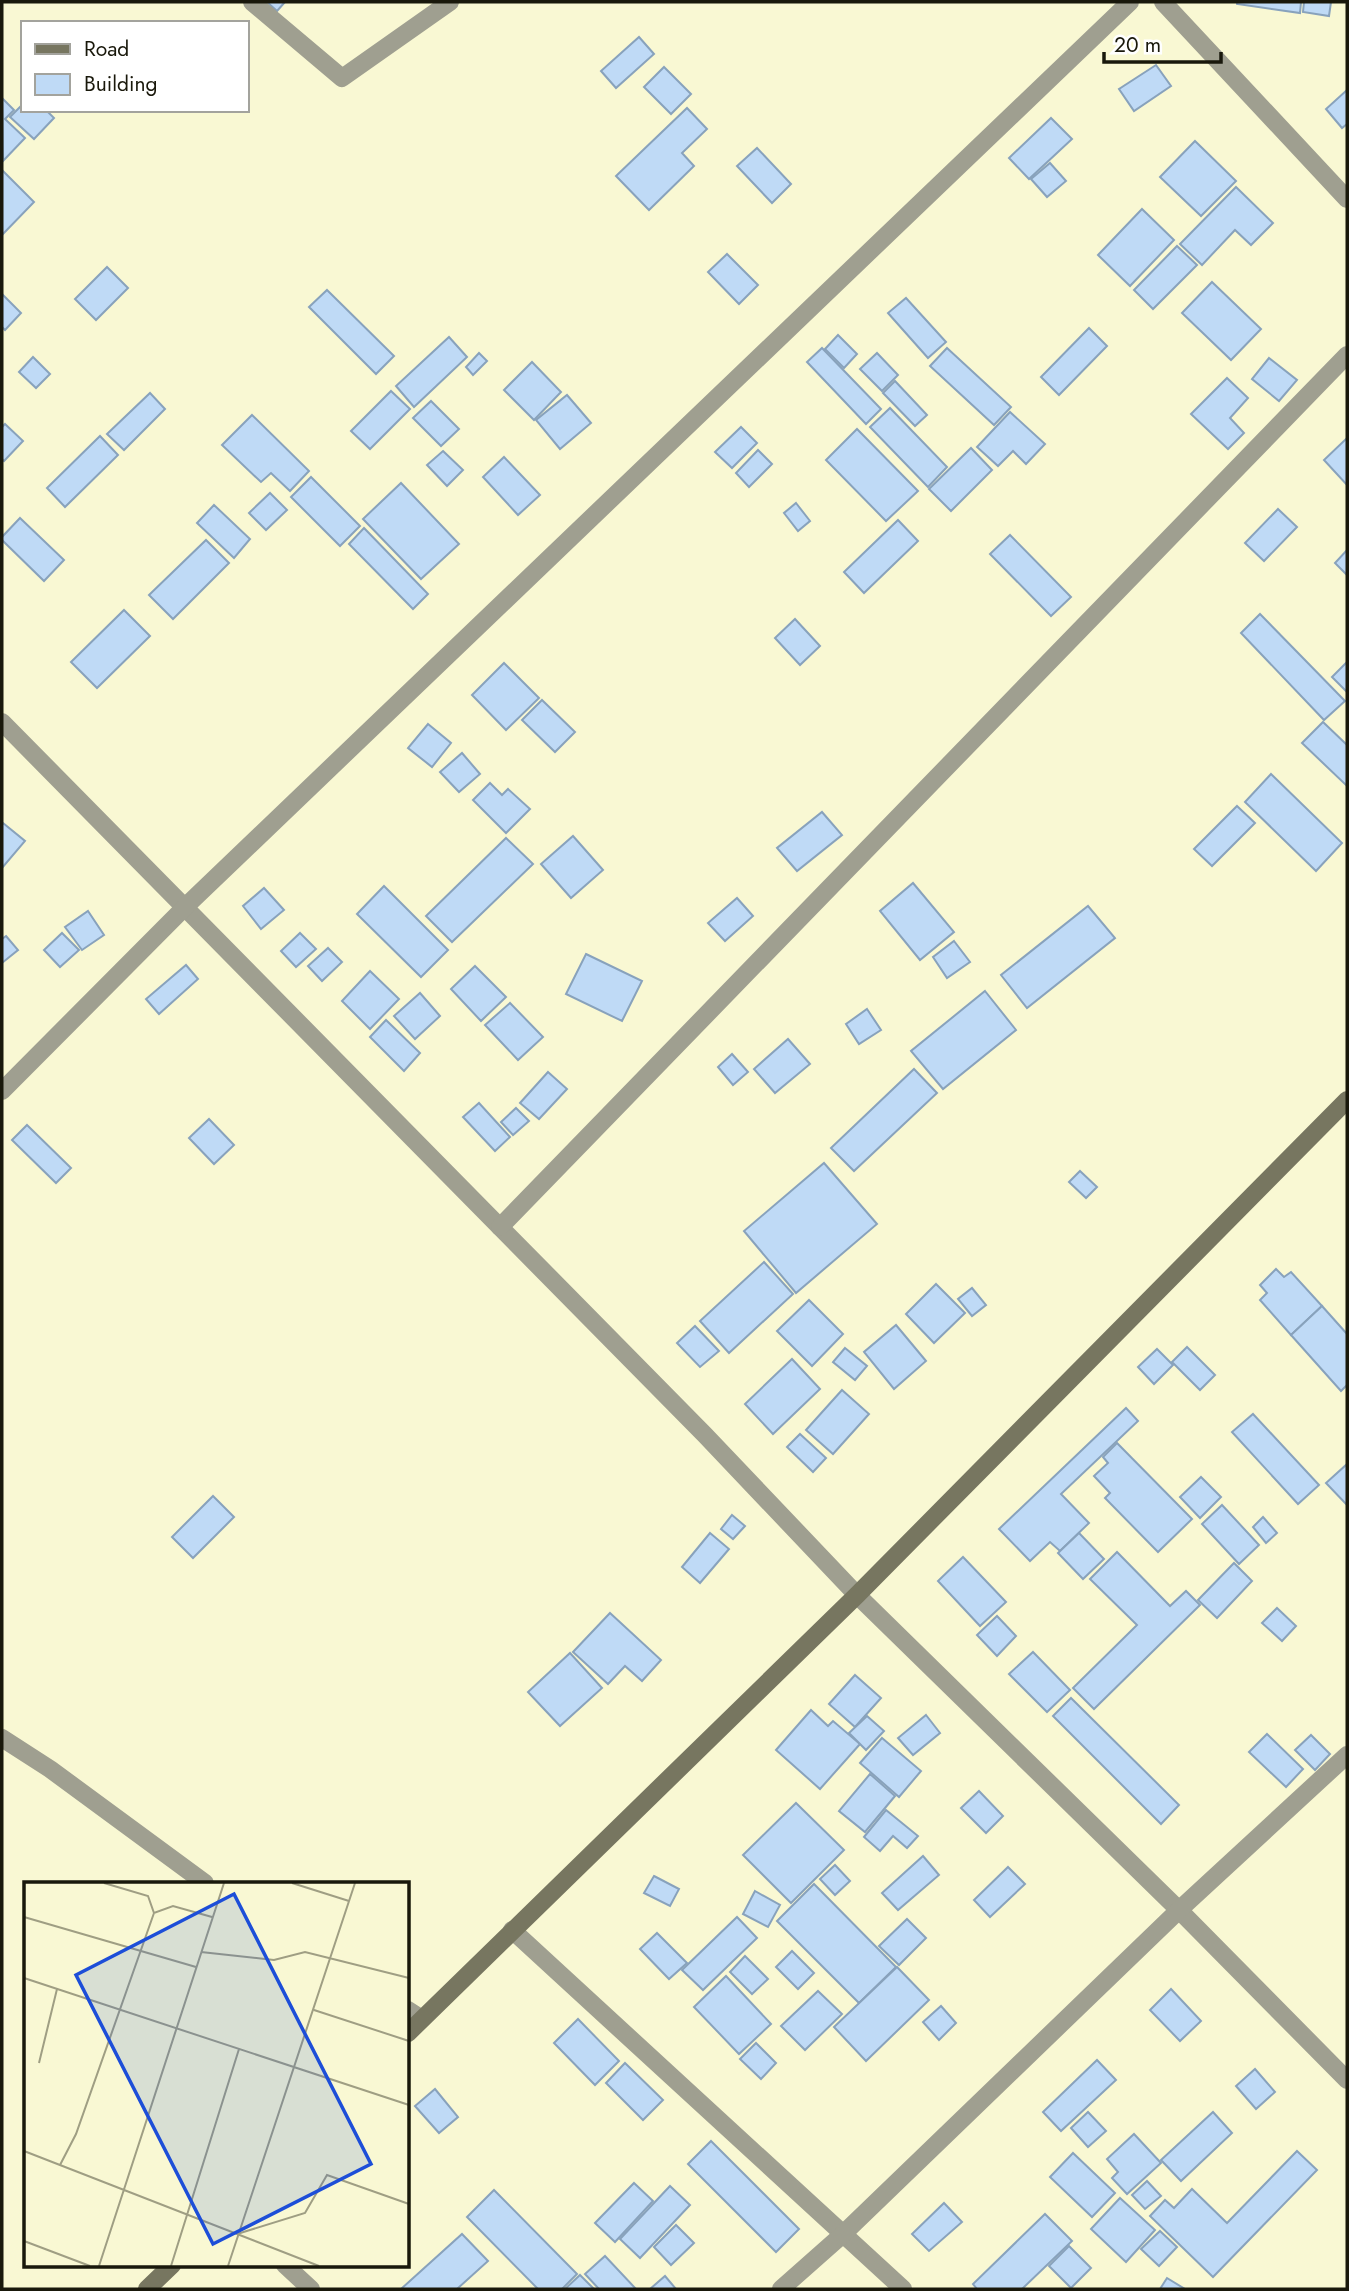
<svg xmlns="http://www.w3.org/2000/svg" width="1349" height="2291" viewBox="0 0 1349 2291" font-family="Jost,sans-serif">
<rect width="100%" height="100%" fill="#f9f8d3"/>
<!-- building -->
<g fill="#bfdaf6" stroke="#88a2bc" stroke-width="2">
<polygon points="267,2 285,2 277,11"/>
<polygon points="1237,2 1301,2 1300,13 1237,4"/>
<polygon points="1304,2 1331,2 1329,16 1303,12"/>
<polygon points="639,37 654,54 616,88 601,71"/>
<polygon points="1156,65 1171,86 1134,111 1119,89"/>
<polygon points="664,67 691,94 671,114 644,87"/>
<polygon points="1347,90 1347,124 1342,128 1326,109"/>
<polygon points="2,98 14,110 5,119 25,138 3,161"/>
<polygon points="23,104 23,110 46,110 54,118 34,139 10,117"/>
<polygon points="687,108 707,129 682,153 694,166 649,210 616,176"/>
<polygon points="1051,118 1072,139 1029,179 1009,158"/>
<polygon points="1195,141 1236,181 1201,216 1160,177"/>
<polygon points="757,148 791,184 772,203 737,166"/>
<polygon points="1050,163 1066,181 1047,197 1031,179"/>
<polygon points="2,170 34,202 2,235"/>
<polygon points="1236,187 1273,223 1251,245 1235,230 1202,265 1180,244"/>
<polygon points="1142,209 1174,240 1130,286 1098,255"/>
<polygon points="1177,246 1197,265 1153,309 1134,290"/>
<polygon points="727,254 758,285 739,304 708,272"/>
<polygon points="107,267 128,288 96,320 75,299"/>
<polygon points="1212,282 1261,329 1231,360 1182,313"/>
<polygon points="327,290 394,356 376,374 309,307"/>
<polygon points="2,294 21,313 5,330 2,327"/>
<polygon points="906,298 946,342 928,358 888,313"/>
<polygon points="1089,328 1107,346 1059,395 1041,377"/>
<polygon points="838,335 857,354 844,368 825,349"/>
<polygon points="449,337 467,357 414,407 396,386"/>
<polygon points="822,348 881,409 866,424 807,362"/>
<polygon points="947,348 1011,407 994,425 930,366"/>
<polygon points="479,353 487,361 473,375 466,367"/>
<polygon points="877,353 898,375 882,391 860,369"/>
<polygon points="33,357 50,374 36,388 19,372"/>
<polygon points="1269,358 1297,380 1279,401 1252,379"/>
<polygon points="532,362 561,392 534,420 504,390"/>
<polygon points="1227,378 1248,398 1230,418 1244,433 1228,449 1191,414"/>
<polygon points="895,381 927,415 915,426 883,393"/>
<polygon points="391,391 410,409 370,449 351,431"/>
<polygon points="150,393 165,409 124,450 107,434"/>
<polygon points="567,395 591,423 560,449 536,420"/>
<polygon points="431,401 459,429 441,446 413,418"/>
<polygon points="890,408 947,467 928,487 870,427"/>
<polygon points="1010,412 1045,444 1026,464 1013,451 998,466 977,447"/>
<polygon points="252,415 309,471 290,491 271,473 261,482 222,445"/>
<polygon points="5,424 23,441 4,461 2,459 2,427"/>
<polygon points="741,427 757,443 732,468 715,452"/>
<polygon points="857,429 918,491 886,521 826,460"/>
<polygon points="100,436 118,455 65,507 47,488"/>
<polygon points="1347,438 1347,485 1324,460"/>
<polygon points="971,448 992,470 951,511 929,489"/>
<polygon points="758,450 772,464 749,487 736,473"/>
<polygon points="443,451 463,470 447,486 427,465"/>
<polygon points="504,457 540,495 518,515 483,477"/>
<polygon points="311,477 360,526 340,546 291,497"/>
<polygon points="401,483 459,544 421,579 363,519"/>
<polygon points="270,493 287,510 266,530 249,513"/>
<polygon points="796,503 810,521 798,531 784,513"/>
<polygon points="214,505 250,539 234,558 197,523"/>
<polygon points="1278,509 1297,527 1264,561 1245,543"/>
<polygon points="20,518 64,560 44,581 2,540 2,537"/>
<polygon points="898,520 918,541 864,593 844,572"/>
<polygon points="364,528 428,594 413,609 349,544"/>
<polygon points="1010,535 1071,597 1051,616 990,554"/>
<polygon points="206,540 229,563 173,619 149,595"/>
<polygon points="1347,550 1347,575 1335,563"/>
<polygon points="124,610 150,636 97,688 71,662"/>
<polygon points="1260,614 1345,701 1324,720 1241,633"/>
<polygon points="795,619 820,646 800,665 775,638"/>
<polygon points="1347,662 1347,692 1332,677"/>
<polygon points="504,663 539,698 506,730 472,695"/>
<polygon points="542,700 575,732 555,752 522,720"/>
<polygon points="1323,722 1347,745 1347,786 1302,743"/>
<polygon points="428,724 451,743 432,767 408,748"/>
<polygon points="462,753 480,774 459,792 440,772"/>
<polygon points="1271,774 1342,843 1316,871 1245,802"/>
<polygon points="490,783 502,795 508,789 530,809 506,833 473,800"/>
<polygon points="1237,806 1255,823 1212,866 1194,849"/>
<polygon points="822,812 842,835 797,871 777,848"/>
<polygon points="3,823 25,841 2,868 2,825"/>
<polygon points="573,836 603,870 571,898 541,864"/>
<polygon points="506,838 533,864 452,942 426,916"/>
<polygon points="913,883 954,932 920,960 880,911"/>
<polygon points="384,886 448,950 421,977 357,914"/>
<polygon points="264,888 284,910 261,929 243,906"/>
<polygon points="737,898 753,916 725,941 708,923"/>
<polygon points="1088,906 1115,938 1027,1008 1001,975"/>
<polygon points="88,911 104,935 82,950 65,927"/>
<polygon points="62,933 79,950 60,967 44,950"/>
<polygon points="300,933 316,949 296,967 281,951"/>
<polygon points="6,936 18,950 2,963 2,939"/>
<polygon points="954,941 970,962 947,978 933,957"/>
<polygon points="328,948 342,962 322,981 308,966"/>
<polygon points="586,954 642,981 622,1021 566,994"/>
<polygon points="186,965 198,979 159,1014 146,999"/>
<polygon points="475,966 506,997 481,1021 451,989"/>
<polygon points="370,971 399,999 370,1029 342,1001"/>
<polygon points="985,991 1016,1030 943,1089 911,1051"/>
<polygon points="420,993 440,1016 415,1039 394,1016"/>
<polygon points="510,1003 543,1037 518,1060 485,1025"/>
<polygon points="867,1009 881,1030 859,1044 846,1024"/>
<polygon points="386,1020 420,1053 404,1071 370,1037"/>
<polygon points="788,1039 810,1064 775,1093 754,1069"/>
<polygon points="732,1054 748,1072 733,1085 718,1067"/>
<polygon points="914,1069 937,1093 854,1171 831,1148"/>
<polygon points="548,1072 567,1089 539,1119 520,1103"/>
<polygon points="479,1103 510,1137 495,1151 463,1117"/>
<polygon points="516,1108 529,1121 513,1135 501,1122"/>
<polygon points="209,1119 234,1145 214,1164 189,1138"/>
<polygon points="27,1125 71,1168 56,1183 12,1140"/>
<polygon points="824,1163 877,1224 796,1293 744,1231"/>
<polygon points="1080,1171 1097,1187 1086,1198 1069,1182"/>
<polygon points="764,1262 793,1294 729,1353 700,1321"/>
<polygon points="1276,1269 1284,1277 1291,1272 1322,1306 1291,1335 1260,1300 1267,1293 1260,1285"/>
<polygon points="936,1284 965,1313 934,1343 906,1314"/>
<polygon points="972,1288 986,1305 972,1316 958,1299"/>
<polygon points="809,1300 843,1334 812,1366 777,1331"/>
<polygon points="1322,1306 1347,1334 1347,1385 1341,1391 1291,1335"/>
<polygon points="896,1325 926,1361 894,1389 864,1352"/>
<polygon points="695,1326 719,1351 700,1367 677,1343"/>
<polygon points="1187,1347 1215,1375 1200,1390 1172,1362"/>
<polygon points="845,1348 867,1366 855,1380 833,1362"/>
<polygon points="1157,1349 1173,1365 1154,1384 1138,1367"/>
<polygon points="792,1359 820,1389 773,1434 745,1404"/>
<polygon points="842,1390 869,1414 833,1454 806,1430"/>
<polygon points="1126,1408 1138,1421 1061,1494 1089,1523 1060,1551 1050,1542 1030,1561 999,1529"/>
<polygon points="1253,1414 1319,1485 1298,1504 1232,1432"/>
<polygon points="800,1434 826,1458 813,1472 787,1447"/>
<polygon points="1117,1443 1192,1519 1158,1552 1105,1498 1110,1493 1094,1476 1108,1463 1103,1457"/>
<polygon points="1346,1465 1347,1466 1347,1505 1326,1483"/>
<polygon points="1201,1477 1221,1497 1200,1518 1180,1497"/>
<polygon points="213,1496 234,1517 193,1558 172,1537"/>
<polygon points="1222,1505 1259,1545 1239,1564 1202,1524"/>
<polygon points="732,1515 745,1526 733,1539 721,1529"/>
<polygon points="1263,1517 1277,1533 1266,1543 1253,1527"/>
<polygon points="710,1533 729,1549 700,1583 682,1567"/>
<polygon points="1079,1533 1104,1559 1083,1579 1058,1553"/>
<polygon points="1117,1552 1170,1606 1186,1591 1200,1605 1094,1709 1073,1688 1137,1625 1090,1579"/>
<polygon points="963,1557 1006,1602 980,1626 938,1581"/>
<polygon points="1234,1563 1252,1581 1217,1618 1198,1600"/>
<polygon points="1277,1608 1296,1626 1282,1641 1262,1623"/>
<polygon points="610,1613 661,1660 642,1681 625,1666 608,1684 573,1652"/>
<polygon points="997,1616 1016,1636 997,1656 977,1635"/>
<polygon points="1033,1652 1070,1690 1047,1712 1009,1674"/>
<polygon points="570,1653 602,1688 560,1726 528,1692"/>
<polygon points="855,1675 881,1698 855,1727 829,1704"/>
<polygon points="1071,1698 1179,1805 1161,1824 1053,1716"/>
<polygon points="811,1710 828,1726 833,1721 860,1744 820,1789 776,1750"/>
<polygon points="926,1715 940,1733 913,1755 898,1738"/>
<polygon points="867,1716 884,1731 866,1750 849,1733"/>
<polygon points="1267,1734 1303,1769 1286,1787 1249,1752"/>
<polygon points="1311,1735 1330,1754 1315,1770 1295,1750"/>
<polygon points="882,1738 921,1771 899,1797 860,1763"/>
<polygon points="870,1774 895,1796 865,1832 839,1811"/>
<polygon points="979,1791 1003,1816 986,1833 961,1808"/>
<polygon points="796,1803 844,1850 791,1903 743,1855"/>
<polygon points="886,1810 918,1836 907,1848 893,1836 880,1851 864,1837"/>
<polygon points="923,1856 939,1875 898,1910 882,1893"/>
<polygon points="835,1865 850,1881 835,1895 820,1879"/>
<polygon points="1008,1867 1025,1884 990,1917 974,1900"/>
<polygon points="654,1876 679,1889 670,1906 644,1893"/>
<polygon points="814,1884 896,1967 859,2003 777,1921"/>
<polygon points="755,1891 780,1905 768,1927 743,1914"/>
<polygon points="737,1917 757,1938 703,1990 682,1970"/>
<polygon points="907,1919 926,1938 899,1965 879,1946"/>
<polygon points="657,1933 687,1963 669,1979 640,1949"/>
<polygon points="792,1951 814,1973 798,1989 776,1967"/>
<polygon points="745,1956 768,1979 752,1994 730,1972"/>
<polygon points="897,1967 929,2000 866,2061 834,2027"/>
<polygon points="726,1976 771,2024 739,2054 694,2007"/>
<polygon points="1171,1989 1201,2021 1180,2041 1150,2010"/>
<polygon points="818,1991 842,2014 805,2050 781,2026"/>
<polygon points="941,2006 956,2023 939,2040 923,2022"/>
<polygon points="578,2019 619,2061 595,2085 554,2043"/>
<polygon points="756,2043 776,2063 761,2079 740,2059"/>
<polygon points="1097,2060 1116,2080 1061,2131 1043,2112"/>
<polygon points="625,2063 663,2100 643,2120 606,2083"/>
<polygon points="1255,2069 1275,2092 1256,2109 1236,2086"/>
<polygon points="435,2089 458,2117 439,2133 415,2106"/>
<polygon points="1088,2112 1106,2131 1088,2147 1071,2128"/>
<polygon points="1213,2112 1232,2133 1181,2181 1161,2160"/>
<polygon points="1134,2134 1161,2163 1127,2194 1112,2178 1118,2172 1107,2159"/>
<polygon points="711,2141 799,2229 776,2252 688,2164"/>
<polygon points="1297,2151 1317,2170 1213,2277 1150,2216 1165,2200 1174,2208 1192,2189 1227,2223"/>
<polygon points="1073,2153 1115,2193 1092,2217 1050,2177"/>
<polygon points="1147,2181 1161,2196 1145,2209 1132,2195"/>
<polygon points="634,2183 653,2201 615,2242 595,2223"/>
<polygon points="670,2186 690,2205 640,2258 620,2239"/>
<polygon points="494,2190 577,2274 562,2289 538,2289 467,2217"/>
<polygon points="1120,2198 1155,2230 1126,2262 1091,2229"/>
<polygon points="944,2203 962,2222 929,2251 912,2234"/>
<polygon points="1045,2214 1072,2241 1022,2289 977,2289 973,2284"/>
<polygon points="676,2225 694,2243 671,2265 654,2247"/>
<polygon points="1160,2231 1177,2247 1159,2266 1141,2249"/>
<polygon points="462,2234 488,2261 457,2289 401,2289"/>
<polygon points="1069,2246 1091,2268 1071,2288 1049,2266"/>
<polygon points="605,2256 636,2289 599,2289 585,2274"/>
<polygon points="580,2275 594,2289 565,2289"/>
<polygon points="665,2276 676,2289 650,2289"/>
<polygon points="1167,2278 1185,2289 1160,2289"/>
</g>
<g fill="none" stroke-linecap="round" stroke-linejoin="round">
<!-- street -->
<g stroke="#9f9f90" stroke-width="18">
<polyline points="252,2 342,78 450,2"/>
<polyline points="1163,2 1347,199"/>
<polyline points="2,722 705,1435 857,1595 1179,1910 1347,2080"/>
<polyline points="2,1091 185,907 1130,2"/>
<polyline points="500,1227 1347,355"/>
<polyline points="2,1738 50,1769 205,1883"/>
<polyline points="512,1930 903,2289"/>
<polyline points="408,2010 422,2019"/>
<polyline points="285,2265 311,2289"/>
<polyline points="781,2289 842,2235 1179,1910 1347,1755"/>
</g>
<!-- secondary -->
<g stroke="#777660" stroke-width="18">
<polyline points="408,2033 857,1595 1347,1100"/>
<polyline points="147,2289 172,2265"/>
</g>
</g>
<!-- overview -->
<g transform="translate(24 1882)">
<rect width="385" height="385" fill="#f9f8d3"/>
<path fill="none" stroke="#9f9e83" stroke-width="2" d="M80,1l44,13 6,17 19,-7 39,11M268,1l57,18M0,35l172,50M177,70l73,8 31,-8 104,26M0,96l385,127M290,128l95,31M15,181l18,-74M0,269l295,115M36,283l16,-31 78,-221M213,352l68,-21 22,-38 82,29M0,359l66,25M75,384l125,-383M147,384l68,-217M204,384l127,-383"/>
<path fill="#1d4ed8" fill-opacity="0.15" stroke="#1d4ed8" stroke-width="3.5" d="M210,12l137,270 -158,80 -137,-269z"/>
<rect width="385" height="385" fill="none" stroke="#19180b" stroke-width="3.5"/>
</g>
<!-- border -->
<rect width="1349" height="2291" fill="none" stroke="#19180b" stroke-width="7"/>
<!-- legend -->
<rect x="21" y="21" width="228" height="91" fill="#ffffff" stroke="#a3a39d" stroke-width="2"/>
<rect x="35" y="44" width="35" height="10" fill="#777660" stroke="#a3a39d" stroke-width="2"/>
<text x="84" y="56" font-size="21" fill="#19180b">Road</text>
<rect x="35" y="74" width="35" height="21" fill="#bfdaf6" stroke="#a3a39d" stroke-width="2"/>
<text x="84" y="91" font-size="21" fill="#19180b">Building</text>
<!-- scale -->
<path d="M1104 52v10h117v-10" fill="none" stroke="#19180b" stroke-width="3.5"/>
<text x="1114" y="52" font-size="21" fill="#19180b" stroke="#ffffff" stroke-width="5" paint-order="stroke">20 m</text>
</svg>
